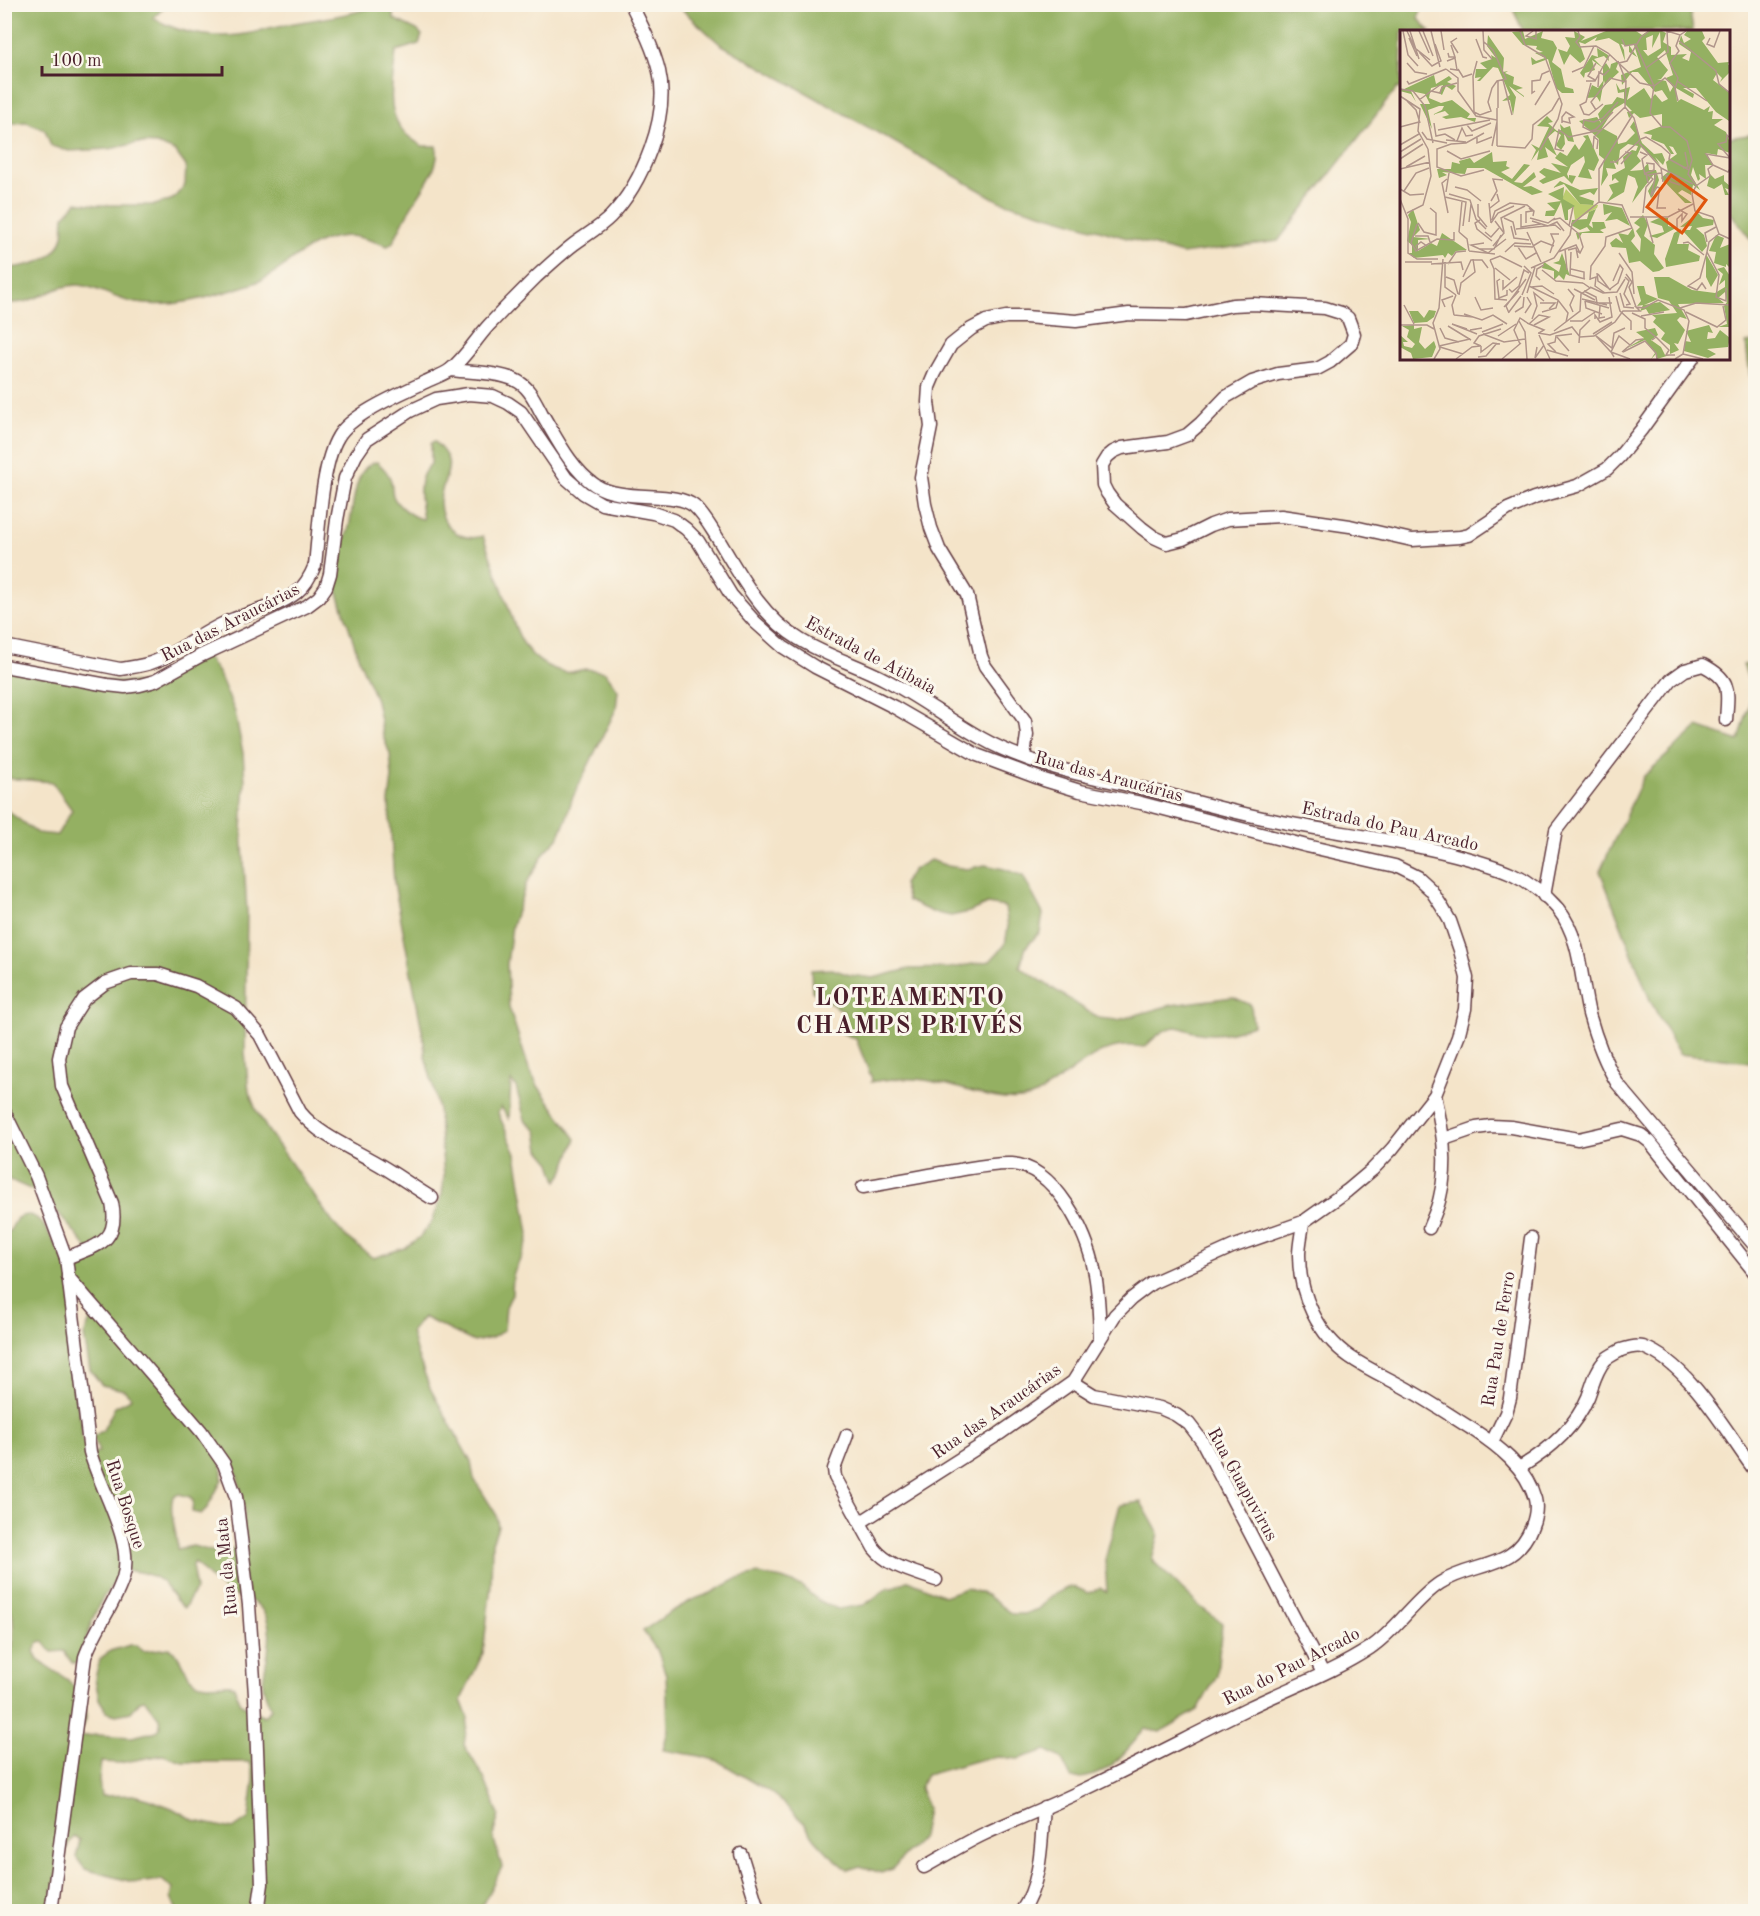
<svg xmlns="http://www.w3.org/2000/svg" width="1760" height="1916" viewBox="0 0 1760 1916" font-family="'Old Standard TT',serif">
<rect width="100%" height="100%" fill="#fbf7ec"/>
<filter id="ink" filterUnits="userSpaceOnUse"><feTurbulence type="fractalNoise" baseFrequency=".0167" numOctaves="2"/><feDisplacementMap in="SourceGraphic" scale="12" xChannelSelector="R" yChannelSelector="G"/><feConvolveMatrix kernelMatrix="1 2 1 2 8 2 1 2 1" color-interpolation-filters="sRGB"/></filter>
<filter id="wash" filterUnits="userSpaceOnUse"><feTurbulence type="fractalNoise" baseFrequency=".008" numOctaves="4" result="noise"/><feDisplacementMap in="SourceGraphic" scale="24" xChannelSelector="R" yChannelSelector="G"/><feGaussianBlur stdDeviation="1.35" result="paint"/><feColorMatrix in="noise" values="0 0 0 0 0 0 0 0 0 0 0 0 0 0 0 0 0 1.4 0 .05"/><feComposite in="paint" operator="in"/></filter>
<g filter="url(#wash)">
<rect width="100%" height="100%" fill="#f4e4c9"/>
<!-- forest -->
<g fill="#94b062" stroke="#6f6846" stroke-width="1.5" fill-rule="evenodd">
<path d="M5,4l162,1 -14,13c31,18 68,22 103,14 6,-2 12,-4 18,-5 25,-6 51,-8 77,-14 14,-3 26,-9 40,-8l3,14 23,11 5,5 -3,9 -23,7c-2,26 -11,53 4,76 4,8 15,14 22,19h14c7,19 -17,47 -26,63 -6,11 -11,22 -17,33l-5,4c-11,-3 -29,-11 -40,-10 -45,2 -60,36 -96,48 -37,12 -77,25 -116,19 -20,-3 -37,-16 -57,-18 -19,-1 -38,13 -56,17 -6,1 -13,1 -18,1v-34c23,-4 51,-5 58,-33 1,-6 0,-13 1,-20l13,-14 20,3h58l18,-6 12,-14 1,-19 -11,-15 -18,-7 -19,-1 -29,6 -40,2 -18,-5 -6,-16 -18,-8 -22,2z"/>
<polygon points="1424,5 1418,18 1430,31 1402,32 1401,89 1397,88 1278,241 1182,254 999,201 720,44 677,5"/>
<polygon points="1511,5 1689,5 1693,31 1523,31"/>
<polygon points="1755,134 1756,134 1755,245 1729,211 1729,138"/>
<polygon points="1755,342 1756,342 1755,378 1750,376 1746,343"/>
<path d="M434,441c5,5 12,12 14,19 3,13 -8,28 -8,41 0,24 19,42 43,35 7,20 15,41 22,61 12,35 18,65 59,75 8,2 15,-3 23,-3 6,1 12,2 18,3l13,18 -2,19 -44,90 -6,21 -8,18 -13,14 -19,32 -14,42 -5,38 2,43 20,62 9,17 38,53 -14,36 -5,6 -6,-18 -11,-13 -3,-19 -12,-11 -9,-33 -5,-6 -2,38 -8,-12 -3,6 18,41 13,80 -3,12 -13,29 -1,19 -6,13 -2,23 -12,8 -18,4 -51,-25 -12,15 5,19 14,37 41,74 3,17 22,35 2,12 -6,17 -1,42 -8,68 -22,47 7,18 -4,27 20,33 15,37 -6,21 9,31 -23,44h-302l-6,-14 2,-8 -11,-9 -26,3 -51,-14 -9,-12 4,-17 -5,-4c-14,11 -22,57 -27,75h-43l-1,-234c7,-22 12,-42 8,-65l-8,-6 1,-371 4,-3 8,-14c6,-3 12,-5 18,-1 11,6 24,36 31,48l9,-1 13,-15 -44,-54 -39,-17v-369l32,24 20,2 15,-25 -20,-28 -47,-4v-108l141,14 61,-27 12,17 16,38 8,41 2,28 -3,49 5,82 -2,141 4,39 7,18 11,19 66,94 13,14 27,21 31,-10 16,-11 12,-15 10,-27 2,-19 -6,-66 -4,-21 -8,-29 -3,-24 -29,-153 -5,-81 3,-25 -2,-23 -7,-18 -7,-36 -16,-38 -22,-69 -9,-18c6,-14 14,-29 19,-44 6,-19 4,-66 29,-69 6,5 12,11 14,19 1,5 1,11 2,15 4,10 20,22 30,23 -3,-18 -8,-42 8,-55v-20zM88,1294l6,16 -10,26 6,34 12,15 22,5 7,7 -2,3 -14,7 -12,23 -10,7 6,15 -7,1 -4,-8 -6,-5v-17l-9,-36v-91zM227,1456l6,5c9,30 23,72 -7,94l-33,-9 -16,3c1,-16 -9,-37 -4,-52l6,-3 11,3 3,4 -1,11 9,2 6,-6 15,-28v-22zM195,1562c10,12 21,24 35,31 8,5 22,6 29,13 20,21 6,53 4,77 0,8 5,18 8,26l-7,7 -23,-12 -7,-17 -5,-3 -23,1 -9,-2 -8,-7 -8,-16 -11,-12 -27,3 -7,-6h-6l-20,6 -10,8 -5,19 4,21 8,13 9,3 15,-3 9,-11 5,-1 14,18 1,10 -3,3 -25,6 -36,-2 -20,2c5,-9 13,-15 9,-26l-6,-2 -4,-21 -7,-8 -30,-20 -4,-9 5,-9 4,-1 9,11 12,-1 8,12h7c6,-18 10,-37 18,-54 6,-15 18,-26 26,-39 14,1 33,4 42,15 6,8 10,16 19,23l12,-19 -4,-23zM163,1755l20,7h67l4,17 -5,39 -16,11 -38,-8 -23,-13 -21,-8 -18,-5 -32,1 -2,-16 2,-18 18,1z"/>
<polygon points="1755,662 1756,662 1755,1065 1750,1062 1679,1054 1650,1000 1600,871 1644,776 1698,727 1739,741 1753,691 1743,665"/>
<path d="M930,860l18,6 19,3 18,-4 19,4 19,7 20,38 -3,18 -14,15 -6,20 78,51 20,2 53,-15 62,-8 18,8 2,20c-19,8 -38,12 -59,7 -6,-1 -13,-5 -18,-5 -14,2 -22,11 -31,20 -6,0 -13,-2 -19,-1 -25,0 -49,22 -69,35 -11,8 -22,17 -36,18 -28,3 -58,-12 -86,-17 -22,-5 -42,-4 -64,0l1,-3 -16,-40 -14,-6 1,-22 -31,-20 -1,-21 21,-1 18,6 23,3 36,-9 41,-1 40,-7 15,-16 3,-18 -3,-20 -18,-3 -18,8 -18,4 -19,-4 -24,-11 -5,-17 10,-14z"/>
<path d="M1141,1502l18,32 -7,26 46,45 24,18 -5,52 -19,35 -38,22 -15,-3c-21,24 -39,52 -74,49l-10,-20 -15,-8 -28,9 -20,-2 -23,4 -49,14 -6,12 7,22 -5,28 -30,32 -11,4 -21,-7 -12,4 -19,-16 -14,-15 -11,-16 -32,-30 -54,-32 -18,-5 -37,-6 5,-20 -2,-55 -8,-23 -15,-21 26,-18 23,-13 19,-7 26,-14 21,-5 24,5 19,7 18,15 19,8 26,-4 25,-18 1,2 19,-9 35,16 22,-8 20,7 26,19h12l14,-5 13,-13 18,-9h6l13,6 12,-5 7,4 -2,-32 15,-55z"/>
</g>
</g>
<g filter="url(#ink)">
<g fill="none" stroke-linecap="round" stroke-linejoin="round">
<defs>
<g id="street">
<path d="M450,370c18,2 49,2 65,10 14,6 20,21 27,34 14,23 29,55 53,71 28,18 80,5 99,21 11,10 18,24 26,36 21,35 43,76 79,97 27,17 59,26 87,41 33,17 63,40 95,58 21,12 45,21 69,28 32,10 67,16 100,24 41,10 81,22 123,30 60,13 122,19 182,35 19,5 38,10 56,18 17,8 35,22 47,36 23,28 23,72 31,105 7,25 15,47 28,69l139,164"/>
<path d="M4,646l116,23c12,-2 25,-3 36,-8 27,-11 50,-32 78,-42 22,-9 44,-12 63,-27 9,-7 14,-17 18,-27 4,-34 6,-100 23,-128 13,-23 64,-44 87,-55 8,-4 18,-7 25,-12 15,-12 26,-31 39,-45 15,-16 31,-32 47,-48 12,-11 25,-23 38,-33 12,-9 25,-16 36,-27 32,-33 60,-100 49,-146 -6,-24 -17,-45 -28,-67"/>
<polyline points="4,666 107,685 125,687 140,685 155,681 200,656 307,606 319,597 326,587 330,574 337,520 345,478 356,455 367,439 410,411 436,399 469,394 493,396 508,403 521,412 566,478 583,493 602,504 653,513 674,520 686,529 698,541 731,595 755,622 783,647 815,667 894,707 977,755 1044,780 1080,791 1141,803 1307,846 1395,866 1417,877 1431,890 1442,907 1450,921 1460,950 1467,978 1465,1009 1458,1037 1435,1095 1392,1149 1372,1170 1347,1191 1303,1222 1232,1247 1152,1283 1131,1299 1115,1315 1073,1382 999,1434 861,1522"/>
<polyline points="1024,756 1027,735 1025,721 985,666 981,656 967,595 939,549 931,528 925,504 921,477 931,427 928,402 929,387 935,373 951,345 971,329 986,321 1006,317 1025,317 1076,321 1129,314 1186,315 1232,305 1253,304 1325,308 1341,313 1348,318 1354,334 1351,344 1330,362 1317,369 1278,374 1252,382 1226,397 1201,423 1187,435 1168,442 1122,448 1113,452 1107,457 1102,465 1103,485 1107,493 1115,504 1142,528 1154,537 1167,543 1183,539 1211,525 1228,519 1281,516 1350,526 1412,540 1460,537 1469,535 1508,509 1534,498 1577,486 1607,469 1619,457 1641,430 1693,358"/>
<path d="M1544,896l12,-66 115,-150 14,-10 18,-5c29,15 25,25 23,55"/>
<path d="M4,1111l32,65 30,82 24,194c10,37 45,90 33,126 -8,26 -28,51 -38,79l-34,255"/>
<polyline points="1444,1139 1476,1128 1491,1126 1511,1127 1578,1139 1622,1129 1641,1135 1650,1142 1756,1274"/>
<path d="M863,1187c30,-5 60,-11 90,-16 19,-3 39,-8 59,-7 43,3 75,68 82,105 5,22 5,46 6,68"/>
<path d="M1429,1228c4,-10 9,-20 11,-31 9,-35 2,-68 -5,-102"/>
<path d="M66,1258c31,-13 54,-15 46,-55l-50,-117 -3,-28 7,-31 18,-28 21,-16 26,-9h27l38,12 40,22 24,27 40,77c19,23 47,34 73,49 20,11 39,25 59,37"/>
<polyline points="68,1277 201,1431 224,1464 236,1497 249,1605 255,1695 262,1884 258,1912"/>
<polyline points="1073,1382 1094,1395 1160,1408 1176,1415 1189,1424 1202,1441 1323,1673"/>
<path d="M847,1435l-13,34 1,8 39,71c15,19 40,24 62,32"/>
<polyline points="1492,1442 1506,1413 1510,1398 1531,1238"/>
<path d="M1519,1468c29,-17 56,-40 69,-71 5,-13 8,-27 17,-37 4,-4 11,-7 16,-10 6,-2 15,-5 22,-3 47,17 84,87 113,125"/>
<polyline points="741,1854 759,1912"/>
<path d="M924,1867c20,-11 39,-23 60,-33 30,-14 62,-26 93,-41 57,-27 114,-57 171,-85 41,-20 84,-35 122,-60 27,-18 44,-48 70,-65 35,-22 75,-12 92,-57 3,-8 5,-19 3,-27 -9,-32 -37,-53 -63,-70 -21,-13 -41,-27 -63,-39 -19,-11 -40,-20 -59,-33 -32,-22 -51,-63 -51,-102 0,-11 3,-22 4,-33"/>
<path d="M1021,1912c21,-30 20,-69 23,-105"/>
</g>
</defs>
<!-- street casing -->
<use href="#street" stroke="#643d43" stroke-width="15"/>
<!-- street -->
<use href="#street" stroke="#fff" stroke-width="12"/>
</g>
</g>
<g text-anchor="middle" stroke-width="6" stroke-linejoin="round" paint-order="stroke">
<!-- street labels -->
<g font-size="18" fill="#4a1f2b" stroke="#fbf7ec">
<text transform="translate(230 622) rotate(-27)" y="6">Rua das Araucárias</text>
<text transform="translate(871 655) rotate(28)" y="6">Estrada de Atibaia</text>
<text transform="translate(1109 776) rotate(15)" y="6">Rua das Araucárias</text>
<text transform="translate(1390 826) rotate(12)" y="6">Estrada do Pau Arcado</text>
<text transform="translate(1498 1339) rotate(-81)" y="6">Rua Pau de Ferro</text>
<text transform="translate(996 1411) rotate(-35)" y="6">Rua das Araucárias</text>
<text transform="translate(1243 1484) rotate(61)" y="6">Rua Guapuvirus</text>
<text transform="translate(126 1504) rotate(72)" y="6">Rua Bosque</text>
<text transform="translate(226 1567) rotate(-96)" y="6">Rua da Mata</text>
<text transform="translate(1291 1666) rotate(-27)" y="6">Rua do Pau Arcado</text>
</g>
<!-- district labels -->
<g font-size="24" font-weight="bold" letter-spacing="1.5" fill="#4a1f2b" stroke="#fbf7ec">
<text x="910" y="1005">LOTEAMENTO<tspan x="910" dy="28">CHAMPS PRIVÉS</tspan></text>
</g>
</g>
<!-- overview -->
<g transform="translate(1400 30)">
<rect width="330" height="330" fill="#f4e4c9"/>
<path d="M166,159l14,15 18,1 -1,3 -22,12 -2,-14 -11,-7z" fill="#bbcc6f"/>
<path d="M123,1l2,8 18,-8 -2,7 12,3 4,7 -5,14 9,7 4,18 8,2 1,4h-12l-6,-5 -8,-29 -16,6 -1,-8 5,4 9,-3 -10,-5 8,-1 -7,-3 1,-3 -14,-1 -11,-13zM174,1l11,6 -4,4 25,-10h30l6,4 6,-4h14l4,2 -3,9 8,5v8l16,-1 -5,4 7,3 2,-9 -12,-8 2,-9 3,8 7,-4 -7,-4 3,-4h15l3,7 -3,3 16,22 11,-1 -1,3 2,-1v14l-1,-5 -9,9 2,-4 -5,-5 -4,7 17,13 -1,28 -13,-9 -20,-24h-13l11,6 -1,4 -17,-10 1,14 4,-3 23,11 6,-4 -2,6 5,-1 -1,8h11l-9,6 12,7 4,11v10l-12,-4 -1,6 -11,-2 7,12h-8l1,14 -7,-5 1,5 -2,2 -5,-14 -2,8 9,15 -7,-5 -2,10 -9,-5 -4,3 14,10h-7l-24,-25 7,-6 -2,-10 11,-8 -4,-7 -4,-1 5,8h-3l-7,-10 -13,-5 1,-4 -9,-2 19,-7v-12l-22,4 -6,-5 -5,5 -2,-6 5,-1 -8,-8 -10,6 -12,19 15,8 1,8 8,-2 9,-9 -5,-6 4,-6 8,22 12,11 8,-1 3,7 -2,5 -8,-8 5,8 -19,-18 -4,9 4,5 -11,10 12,-1 6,-7 1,7h7l3,10 -6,16 -2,2 -3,-7 6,-10v-7l-22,29 6,-16 -3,-9 -7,-3 -4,17 -17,10 6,-9 -4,-8 10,-3 -4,-4 -3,3v-6l13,-7 -2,-11 9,-7 4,1 2,-5 -10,-2 -8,6 -2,15 -5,-5 3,9 -10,-1 2,7 -7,11 3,-27 -5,-4v-16l-20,-18 18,-4 4,6 -3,-9 7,-9 7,-1 5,-7 7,2v-7l-6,1 -2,-10 4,7 10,-3 -3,13 17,-12 7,11 4,-5 7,8 6,-3 -6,-9 -7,2 -17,-20h-6l-10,13 -1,-10 20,-8 -7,-22h-5l8,12 -8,-5v-6l-8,-2 3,6 1,11 -6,-17 -10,-6 -14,3 2,-4 -12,7 -6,-2 6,17 -5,4 -10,-9 -6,11 -6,-16 9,3 3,-6 -5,-9 10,1zM260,2l1,16 -13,8 -5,-6h4l-1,-12 7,-3 -1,13zM265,20l8,25 -7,3 7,9 -3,5 -4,-11 -9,-2h4l7,-9 -11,-13zM88,5l16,23 -1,14 5,-1 -3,2 9,4 -1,7 10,4 -7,2 8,6v1l-15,-11 7,11 -3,18 -3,-15 -8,1 8,-6 -12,-27 -5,-1 -13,14h-3l4,-4 -6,1 1,-9h11l-7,-6 12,-4 -1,-4 5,3 -9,-12zM197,18l11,7 1,6 -5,-5 -10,3 8,8 4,-4 4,6 1,-5 8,-3 -3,8 3,3 -14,13 -1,-5 -4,22 -3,-5 -10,1 5,-13 6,3 5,-7v-13l-11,-8 3,10 -10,3 -1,5 -4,-5 12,-18 6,2zM34,45l2,9 13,-8 3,3 -5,3 9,4 -4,4 -6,-4 -4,9 -3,-2 4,-8 -12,3 -2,10 12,5 11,-3 18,14 -3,4h9l-1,4 -14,-5 -15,2 -4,-2 7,-2 -4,-4 -13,4 10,-5 2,-4h-5l-11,4 4,19 -12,-25h10l-5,-10 -14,-3 5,11 -5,-8 -11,-3zM147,86l6,6 -5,1 9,8 4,-1 -1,-6 4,4 6,-2 4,16 -6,-1 -4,-8 1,11 -4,6 -5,-5 5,-10 -6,-4 -7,6 9,19 -12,-9 3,10 -11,3 2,-10 -8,11 5,-11 -5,-6 8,4 10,-21 -12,-1zM188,105l11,25 -5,11 -6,-2 4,10 -14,-2 7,-15 -1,-6 -13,9 -4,9 2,5v-4l7,1 -4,8 -8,-8 -21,8 -4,-3 7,-4 -7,-5 5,-4 17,5 -10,-10 17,4 -13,-9 5,-6 7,4 8,-12 4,6 7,-11 -3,-3zM92,122l1,10 14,-1 -1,5 4,2 -9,4 11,7 12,-15 6,1 -16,17 8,1 12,-11 2,5 -13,10 8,-1 12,6 -11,3 -48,-27h-17l-2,6 -23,-2 5,3 -8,3 -2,-9h14l1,-7 8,2 -1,-3 11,-3 4,5zM310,144l5,5 9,-4v6l6,5v4l-5,-2 4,7h-4l-3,-11 -8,5 -7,-3zM160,151l20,9 18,-2 -4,7 -4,-3 -11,4 15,5 -1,4 -13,-1 -16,-20 -11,4zM164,157l-1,12 12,7 -7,4v10h-3l-4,-18 -7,14h-9l1,-5 9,-1 -8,-7 14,-2 -13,-7zM203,174l19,4 8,18 -13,-7 -12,2 7,-9 -8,3zM13,179l7,21 -7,7 18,2 -13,1v11l13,-8 6,3 5,-13 25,17 -11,1 -4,5 -4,-3 -3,5 -2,-3 -29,3 -5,-5h3v-8l-5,-4 4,-19 -3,-7zM196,179l-7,16 4,3 -1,-6h12l2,6 -6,2 4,3h-22l-4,7 -2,-7 14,-2 -3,-4 -7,3 -9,-5 1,-5 15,-1 2,-7zM298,183l5,5 11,2 -1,5 -17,3 8,7 3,11 -5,6 -20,-22h8l2,-4 -12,1zM243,185l5,9 -4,12 11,9 -1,9 10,14 -5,3 -6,1 -13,-11 -11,2 -3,-15 -14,-1 -2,-4 6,-5 7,5 -5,-10 10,2 5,-7 2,8 -4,5 9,11 1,-13 -5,-8 4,-4 -6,-4zM259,188h9v8l8,2 -19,10 -8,-2 15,-4 -2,-6 -12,-4zM281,199l-4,15h12l-1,6 12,6 -1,5 -33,6 -1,-8 9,-26zM316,205l8,3 -4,10 10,-4v24l-4,-4v3l-12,-4 2,-11 -7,-1zM162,223l8,23 -4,-2 -2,6 -5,-5 -5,5v-9l-12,-3 2,-6 15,10 2,-7 -8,-2 6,-2zM306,224l12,21 -7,12 -5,-10zM324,237l6,9 -1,51h-11l9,-3 -3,-18 3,-4 -2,-10 -7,6 6,5 -46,1 9,15 -7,-2 -3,3 8,10 -7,14 -4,-1 5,7 -9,4v-9l-9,-6 4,-6 -12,-11 3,-4 -4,-3 25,-2 -8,-12 -11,-3 -4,-21h15l23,13 23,3 10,-6v-7l-6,5 4,-11 -6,-5zM237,256h7l2,8 12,5 -14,6 16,-3 10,8 -21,4 -3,-5 -6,2 3,-6 -6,1 4,-5zM29,280l7,1 -2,6 -7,5 -13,1 -5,-12h9l6,7zM14,295v4l8,-2 -3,15 6,7 9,-8 2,6 -4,10 -19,2 -2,-6 -11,-6v-12l8,7h-5l1,4 8,2 3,-4 -8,-7 2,-7 -7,-4zM309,295l4,8 -5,-1 -1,7 8,-1 5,-8 10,8 -2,9 -21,2 9,5 -8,4 -24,-7 1,-10 6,1 -5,-11zM255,298l3,7 -7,5 10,7 4,8h5l-13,4 -1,-5 -5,5 4,-6 -10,-13 -20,9 19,-11 -8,-6z" fill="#94b062" fill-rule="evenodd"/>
<path fill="none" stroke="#b0958a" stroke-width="1.5" d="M3,1l5,24 10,11M7,1l8,17 15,12M10,1l9,28M19,1l10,22M23,1l10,25M31,1l9,36M41,1l3,19M83,1l1,19 8,9M120,1l5,14 20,12 17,47 -4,15 -18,31M133,1l-7,5 10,3v-8M178,1l2,6 -4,5 4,5 16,-1 12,7 32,30 14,3M267,1l13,4 6,-4M9,8l8,18M57,8l-6,4 7,11M310,8l-3,6 7,3 6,-16M76,9l7,18 4,1M222,9l3,7 11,-2M279,11l37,30 3,13 11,9M236,15l18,41M19,22l13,14 9,-5 -6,-17M48,23l1,4h6l-4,-12M47,31l8,-3 2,12 -7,-1M218,31l8,20 -1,26M7,33l8,9 12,2M219,33l8,-2 14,-24 8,-6M246,38l22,-16 -1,-21M46,39l12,9v13l18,25 21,4M58,39l5,8 9,-3M172,42l12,-5 10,-21M103,50l9,35M195,50l-7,-4 8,-13M7,51l2,3 37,-15M98,51v27M186,51h9l15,-27M277,51l30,20M191,53l-5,19 -6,3 4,9 5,1 14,-11M254,56l-4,27 12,14h8l17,14 5,19 -4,14 8,11M254,56l11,-8 10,9M198,57l1,-15 5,3 5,-5M0,59l13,2 12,15 8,37M135,61l-3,2v-12l8,-1 2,-6 7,-3M26,65l5,-4 9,2 2,-6 15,-4M0,66l20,13 -2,22 10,18M19,70l21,-15M7,71l9,9 4,13M278,71l-3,-12 3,-11 -8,-15 9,-12 -3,-5 4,-11M135,75l15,-24M97,78v38M196,80l-5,-8 19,-24 16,4M74,82l6,3 11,-4 -3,-9 4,-14 5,-7 9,-2 -13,-29 -9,-8M74,82l-1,-36 4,-15M213,82l-17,17 -5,2 -8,-4 1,-7 10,2 9,-4 15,-16M34,93l2,13 9,-2 10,6M162,93v-6l4,-5 8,5 -5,1 1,5 -8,-2M67,95l5,6 19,-8M0,97l19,-5M38,100l52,-10M22,102l5,7 20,4M77,107v6l15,-6M194,107l31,-30M241,109l5,-2 15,9 9,8 -1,5 20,11M46,110l20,2M57,111l5,-13 4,8 7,-1M239,113l22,25 2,14M51,114l-14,5v18l24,9 23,-6M51,114l15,-1 18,-10M0,115l19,-11M92,116l5,-24M97,116l28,2 7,-9 1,-14 19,-15 7,-12M193,118l1,-11 4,3 -1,9M47,121l14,8 29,-8M164,121l-9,-2 4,-19 10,7 32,-7M0,122l21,-13M240,122l7,3 -5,4 3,16M330,128l-12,-14 8,-2 1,-7 3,3M0,129l23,-15M210,132h6l24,-22 -6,-22 -9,-11M246,133l8,1v6l-8,3 2,10M221,134l10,-11 -6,-1M313,135l15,7 2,-3M6,137l19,-11M261,138l32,16M283,138l5,-1 -3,-15M0,139l30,-7M256,144l-5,22 6,-9 5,2M265,145l23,10M265,145l6,7 9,3M47,149l-5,4 6,30M55,157l12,3 14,11M0,159l10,6 14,-1M4,161l12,-18 13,-5M46,162l3,-19M259,162l-2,16h9M49,164l21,6 6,19 10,10M45,167l21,5 -3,24M0,169l8,20v34l9,6h21M91,171l6,-10 -4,-12 10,1M199,172v-33l33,-53M89,173l2,20M78,174v12l9,11M90,178l9,-7 -2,-7M7,183l16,-8 8,-29 -3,-27M243,183l3,-26 7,-8 -5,-4 13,-2M121,184v13l20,-3M230,187h38l25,-13M313,187l-18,-6 -3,-17 4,-8 14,-10 -2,-7 5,-4 -7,-11 24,4M313,187l6,17 11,5M104,188l9,4 3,13M130,188l18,5 7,-5M246,188l7,25M80,190l-5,3 2,6 15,12M92,190l3,-9 15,-8 17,2 7,6 -1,5M152,190l8,-2 19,16M132,191l16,5 9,-4 7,9M69,192l2,-18M18,193l6,9 12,3v-22l-6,-5M91,193l7,-10 16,-7M126,193v-11l6,-1 -3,-3M17,194l-6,19 5,8 21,-12 17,1v-8M111,196l3,12 15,2M169,196l4,-19M277,198v-9l5,-5v7l5,-7 -9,-5M116,199l39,-4 6,5M59,202l3,-31M59,202l8,7 2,12M85,202l6,5 8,-9M104,202l-3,-14 24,-12M127,202l14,30M319,204l-10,8 -2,10 12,23 -3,22 10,4v-13M15,206h13l2,6M307,212l-2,-9 11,-6M84,213l-13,2 17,8 18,-14M283,213l5,-1 16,13M93,216l11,-13 -9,-12M114,216l19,1M133,216l8,-5 13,5M118,217l8,12 10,-6M80,219h14l7,-14M165,219l2,21M18,220l-2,-4 5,-4 6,4M168,220l8,-2 2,10M176,220l4,3 3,-6 -4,-13M69,221l26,3M105,222l10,-9 16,1M158,222l18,-7 4,8M171,222l-1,23 15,4M150,223l4,-12 -3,-7h8M219,223l13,19 2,22M90,230l4,9 1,30 12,1M90,230l10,-4 22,11M5,232h27M45,232v25l11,8M31,234l30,-2 2,8M48,234l8,-12 10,-1M95,238l15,12M131,238l23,-10 16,-23 2,-11 27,-22 23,3 10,23 -26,9 -1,9 -14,20 -1,14M171,239l13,3v6M142,240l14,11 27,2M197,243l1,8 13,9M198,244l12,16M226,244l6,8 -3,5 7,20M46,247l8,3 4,14M63,247l8,-17h11l6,8M225,247l4,4 -5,13 6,10 -4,1M100,249l-3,2 2,17 8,-3v-5M190,249l6,-2 -1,9 10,7M103,250v9l14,-12M140,250l-4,-4 1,-7 7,-4M129,256l29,14 10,13 -2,9M131,257l11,-1 12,8M190,257l13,6 14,-1 8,-13M109,259l3,3 7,-6 5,-16 5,3M168,259l6,7 -4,9 3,7M174,259l21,11M210,259l8,-6 5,-14 -3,-4 -7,16M306,259l-4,-6 -5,7 -9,-4 12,-8 7,-26M184,261l12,6 1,6h15M127,263l8,-26M220,263l4,14 10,1M59,265l2,-12 14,-11 -2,-13M122,265l9,-22 -7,-7M216,266l4,15 11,10v9M75,267l6,13 12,-2M182,269l25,6M185,271l24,7M185,271l1,7 16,6M140,273h15l-6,6M4,275l10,19M200,276l-1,12 6,-1M45,277l-3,-7 11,-4M104,277l15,-16M280,278l16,-5 34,2M109,282l12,-16M115,282l8,-5 1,-10M142,282l14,-4 2,-7M286,282l31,15 9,-7 -3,-14M109,283l-3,-7 20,-27M125,283l6,-9 -4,-7M232,283l13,6v9l12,10M64,284l18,6 11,-5 14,9M54,285l-2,-10 4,-10M54,285l19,2M241,286l23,-4M132,289l5,-13 -3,-13 10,8M195,289v-4l5,7 12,-5 -3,-20M119,291l6,11 2,27M170,291h12l13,-9M127,293l17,7 -5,3M129,294l10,-9 10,2 -15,8M0,295h27l7,4M48,296l23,14M40,298l5,10 14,4M67,299l-15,-5 25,10M77,299l-7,1 12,-2M154,301l26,-20 1,-17 9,-6 -7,-5M82,302l21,-8M138,303l12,2 22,-8 8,10 14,-1 21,-14 8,-11h17l-4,-4 8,1 14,-8 26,10 5,11 -6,33 -8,5M83,304l21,8 21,-3M193,304l19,-12M139,305l11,24M195,305l17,13 2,-15 11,-5M98,306l18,-12M196,306l15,16 19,7M157,307l12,14M252,310l4,-3 13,13 -3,5h9M179,313l1,-13 10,-10M120,314l-6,-14 6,-12 9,6M39,316l31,-7M81,316l-7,-3 5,-7 22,-7M81,316v6l12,-9 7,1M40,317l23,7M137,317l-2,11 9,-13M147,320l21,6M156,322l-8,-8 7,-2 1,-6 16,-2M222,322l14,-12 7,-1M223,322l22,-11 11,12 1,6M283,324l20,5M78,327l8,-1 11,-13M214,327l-3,-5 8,-16 11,9M34,329l6,-10 -7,-26 6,-15 4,-49M56,329l16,-12 8,-1M102,329l19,-16"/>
<path fill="#e0560e" fill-opacity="0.15" stroke="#e0560e" stroke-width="3" d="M271,145l35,25 -24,33 -35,-26z"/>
<rect width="330" height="330" fill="none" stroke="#4a1f2b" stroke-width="3"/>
</g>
<!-- margin -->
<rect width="1760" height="1916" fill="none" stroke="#fbf7ec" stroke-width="24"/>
<!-- scale -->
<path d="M42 66v9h180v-9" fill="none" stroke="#4a1f2b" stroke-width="3"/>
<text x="51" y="66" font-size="18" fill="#4a1f2b" stroke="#fbf7ec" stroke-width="4.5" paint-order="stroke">100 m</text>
</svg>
